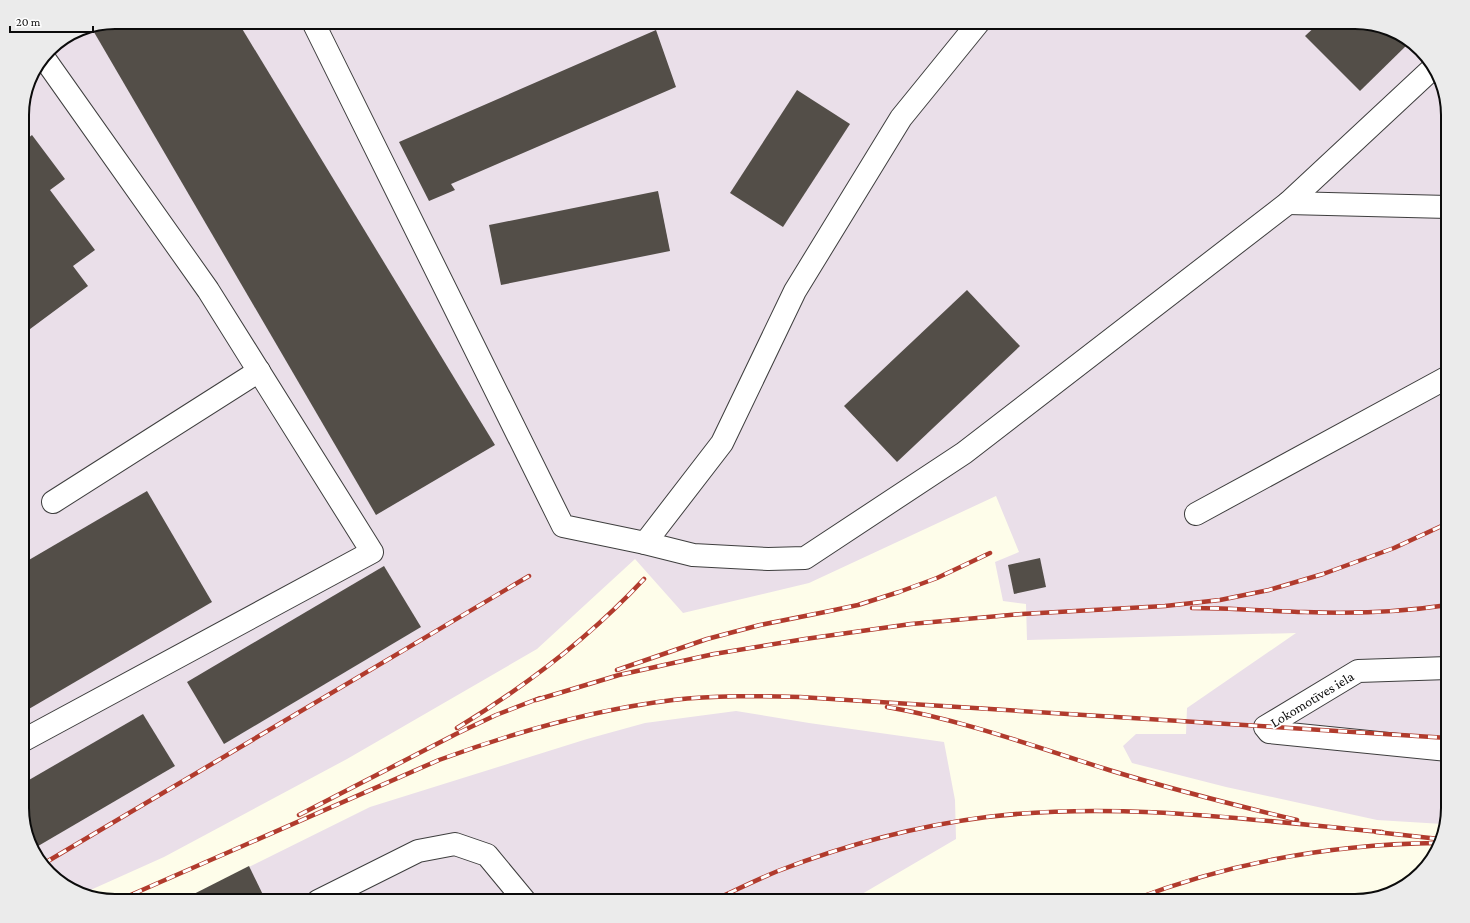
<svg xmlns="http://www.w3.org/2000/svg" width="1470" height="923" viewBox="0 0 1470 923" font-family="'Crimson Pro',serif">
<rect width="100%" height="100%" fill="#fefdea"/>
<!-- industrial -->
<g fill="#eadfe9">
<polygon points="116,22 1354,22 1406,38 1436,69 1448,115 1448,808 1443,824 1377,820 1226,787 1132,763 1123,746 1136,734 1186,734 1187,708 1296,633 1027,640 1026,604 1003,601 995,562 1019,552 996,496 809,583 683,613 635,559 537,649 347,759 164,857 86,892 64,885 35,854 22,813 22,110 29,80 50,49 80,29"/>
<polygon points="736,711 809,723 944,742 955,800 956,839 850,901 180,901 370,807 587,739 645,723"/>
</g>
<!-- building -->
<g fill="#534e48">
<polygon points="116,22 238,22 495,445 376,515 91,27"/>
<polygon points="1320,22 1354,22 1406,38 1410,42 1360,91 1305,36"/>
<polygon points="656,30 676,87 451,184 455,190 429,201 399,142"/>
<polygon points="797,90 850,124 783,227 730,193"/>
<polygon points="32,135 65,179 50,190 95,250 73,266 88,286 22,335 22,143"/>
<polygon points="658,191 670,251 501,285 489,225"/>
<polygon points="967,290 1020,346 897,462 844,406"/>
<polygon points="147,491 212,602 22,713 22,564"/>
<polygon points="1040,558 1046,587 1014,594 1008,565"/>
<polygon points="384,566 421,627 224,744 187,682"/>
<polygon points="143,714 175,766 33,849 22,813 22,784"/>
<polygon points="249,866 266,901 180,901"/>
</g>
<g fill="none" stroke-linecap="round" stroke-linejoin="round">
<defs>
<g id="minor">
<polyline points="313,22 563,526 645,543 722,443 795,291 901,118 979,22"/>
<polyline points="1288,203 1448,207"/>
<polyline points="53,502 259,371"/>
<polyline points="1196,514 1448,377"/>
<polyline points="645,543 693,555 768,559 805,558 964,453 1288,203 1434,67"/>
<polyline points="1448,668 1358,671 1265,727 1269,732 1448,750"/>
<polyline points="22,741 372,552 208,290 44,58"/>
<polyline points="318,901 418,851 455,844 487,855 525,901"/>
</g>
</defs>
<!-- minor casing -->
<use href="#minor" stroke="#3e3e3e" stroke-width="24"/>
<!-- minor -->
<use href="#minor" stroke="#fff" stroke-width="22"/>
<defs>
<g id="rail">
<path d="M1192,608c38,0 75,3 113,4 48,2 96,0 143,-7"/>
<polyline points="617,670 707,639 760,625 825,612 858,605 899,592 937,578 990,553"/>
<polyline points="536,700 619,675 714,654 805,639 911,624 1022,614 1165,606 1220,600 1269,590 1323,574 1394,548 1448,523"/>
<path d="M887,707c76,13 149,40 222,63 62,19 125,35 188,50"/>
<path d="M457,728c69,-42 132,-90 187,-149"/>
<polyline points="299,815 456,734 496,715 540,698"/>
<polyline points="1376,832 1439,839"/>
<polyline points="43,864 529,576"/>
<path d="M117,901l322,-141c76,-28 153,-50 234,-60 42,-5 84,-4 127,-3l648,41"/>
<path d="M712,901c22,-10 44,-21 66,-30 67,-26 138,-45 209,-54 131,-16 264,3 395,15"/>
<path d="M1130,901c98,-38 202,-57 307,-58"/>
</g>
</defs>
<!-- rail casing -->
<use href="#rail" stroke="#b13b2d" stroke-width="4.5"/>
<!-- rail -->
<use href="#rail" stroke="#fff" stroke-width="3" stroke-dasharray="9" stroke-linecap="butt"/>
</g>
<g text-anchor="middle" stroke-width="4" stroke-linejoin="round" paint-order="stroke">
<!-- street labels -->
<g font-size="14" fill="#0b0b0b" stroke="#fff">
<text transform="translate(1312 699) rotate(-31)" y="5">Lokomotīves iela</text>
</g>
</g>
<!-- crop -->
<path d="M0 0H1470V923H0ZM115 29H1355A86 86 0 0 1 1441 115V808A86 86 0 0 1 1355 894H115A86 86 0 0 1 29 808V115A86 86 0 0 1 115 29Z" fill="#ebebeb" fill-rule="evenodd"/>
<path fill="none" stroke="#0b0b0b" stroke-width="2" d="M115 29H1355A86 86 0 0 1 1441 115V808A86 86 0 0 1 1355 894H115A86 86 0 0 1 29 808V115A86 86 0 0 1 115 29Z"/>
<!-- scale -->
<path d="M10 26v6h83v-6" fill="none" stroke="#0b0b0b" stroke-width="2"/>
<text x="16" y="26" font-size="12" fill="#0b0b0b" stroke="#ffffff" stroke-width="3" paint-order="stroke">20 m</text>
</svg>
